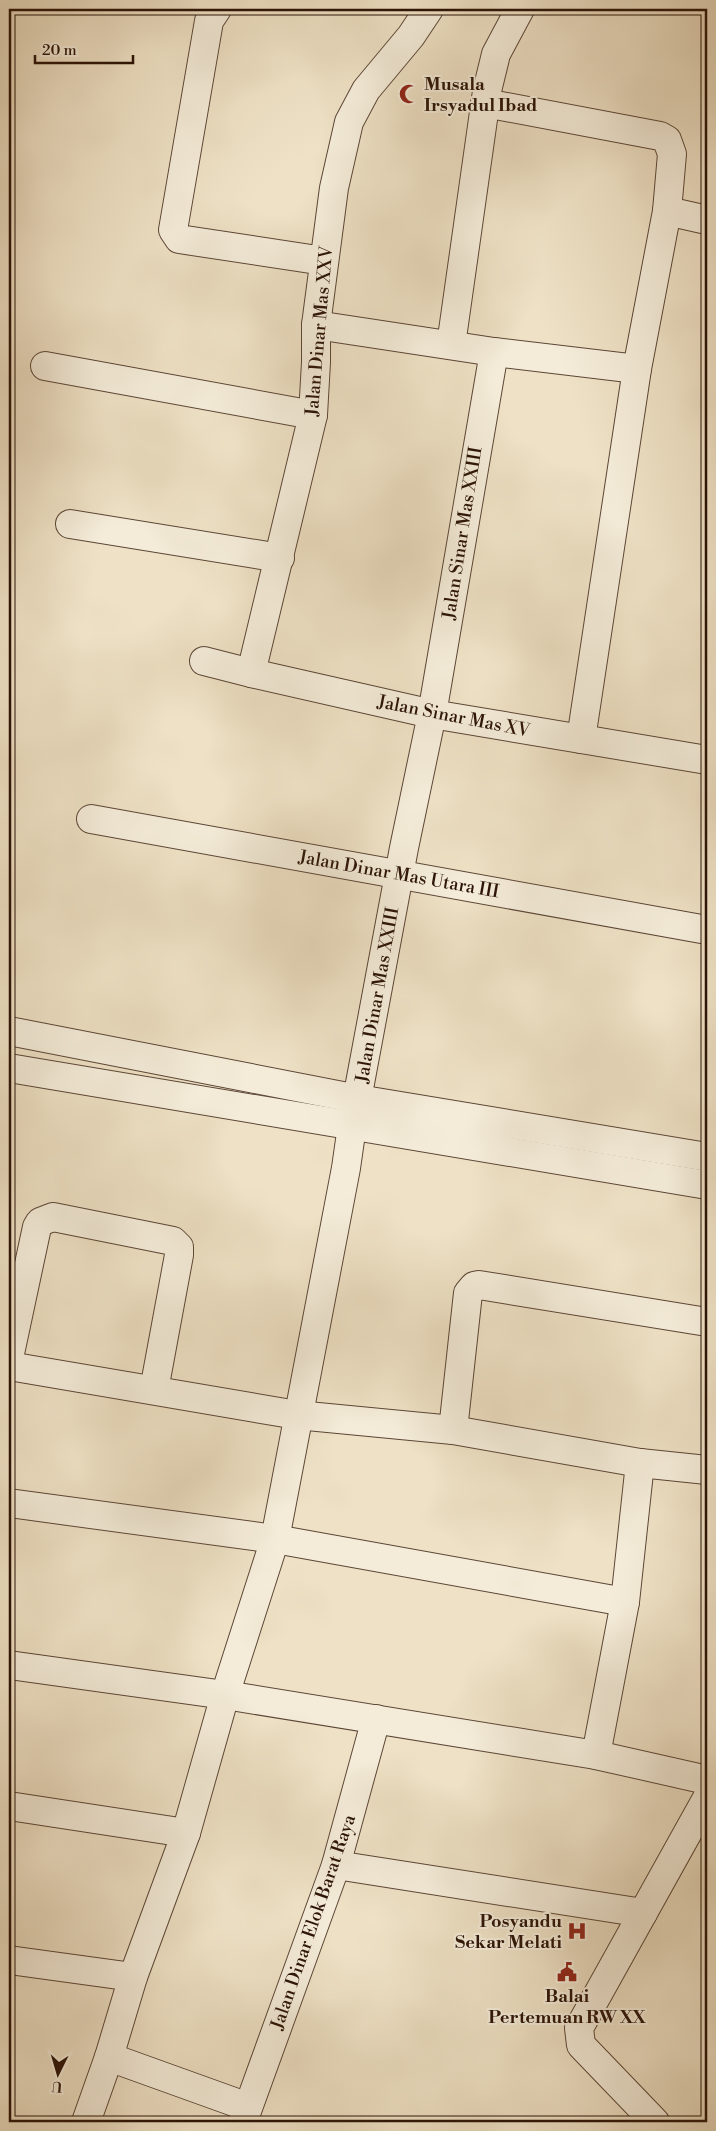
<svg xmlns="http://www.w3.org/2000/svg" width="716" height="2131" viewBox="0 0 716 2131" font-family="'Libre Bodoni',serif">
<rect width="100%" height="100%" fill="#eee1c5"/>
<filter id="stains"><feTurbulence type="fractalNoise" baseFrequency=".004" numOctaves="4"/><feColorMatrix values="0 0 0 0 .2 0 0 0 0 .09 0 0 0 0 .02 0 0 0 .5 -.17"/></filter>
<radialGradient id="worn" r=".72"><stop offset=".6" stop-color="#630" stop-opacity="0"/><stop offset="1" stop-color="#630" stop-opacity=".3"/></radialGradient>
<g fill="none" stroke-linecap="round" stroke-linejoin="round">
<defs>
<g id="street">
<polyline points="217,9 209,21 173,230 179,239 324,261"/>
<polyline points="485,103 660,136 667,140 672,154 667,211 637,369 581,739"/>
<polyline points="667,211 707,220"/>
<polyline points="316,325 494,352 637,369"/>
<polyline points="451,345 487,91 496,54 520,9"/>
<polyline points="45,366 313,415"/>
<polyline points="70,524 280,558"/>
<polyline points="204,661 251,673 432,714 707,760"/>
<polyline points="251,673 313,415 316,362 316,325 334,188 349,122 366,90 411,36 429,9"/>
<polyline points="91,819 707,930"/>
<polyline points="9,1031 358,1099 707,1157"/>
<polyline points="9,1068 707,1185"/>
<polyline points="707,1322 479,1285 474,1286 468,1293 453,1430 640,1463 707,1470"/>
<polyline points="9,1358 37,1227 40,1222 53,1217 173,1241 179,1247 179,1255 154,1390"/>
<polyline points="9,1366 297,1415 453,1430"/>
<polyline points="9,1503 275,1539 625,1602"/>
<polyline points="9,1665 225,1695 596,1755 707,1780"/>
<polyline points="596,1755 625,1602 640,1463"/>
<polyline points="9,1806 186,1833"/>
<polyline points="336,1865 643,1913"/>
<polyline points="9,1960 133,1977"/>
<polyline points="109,2057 248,2107"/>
<polyline points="86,2122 109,2057 133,1977 186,1833 225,1695 275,1539 346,1168 352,1126 404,848 432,714 494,352"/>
<polyline points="243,2122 336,1865 376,1719"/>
<polyline points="655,2122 581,2045 579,2028 707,1798"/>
</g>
</defs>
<!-- street casing -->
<use href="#street" stroke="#5c4636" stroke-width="30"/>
<!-- street -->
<use href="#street" stroke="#f4ecd9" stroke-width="28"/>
</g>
<!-- icons -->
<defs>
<symbol id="mosque-bare" viewBox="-9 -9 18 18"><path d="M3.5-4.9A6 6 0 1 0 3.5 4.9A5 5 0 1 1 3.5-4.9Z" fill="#8f2418" stroke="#f4ecd9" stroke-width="2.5" paint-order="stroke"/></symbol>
<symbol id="hospital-bare" viewBox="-9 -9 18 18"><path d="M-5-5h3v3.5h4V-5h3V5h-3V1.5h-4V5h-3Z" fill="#8f2418" stroke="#f4ecd9" stroke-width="2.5" paint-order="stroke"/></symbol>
<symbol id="civic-bare" viewBox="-9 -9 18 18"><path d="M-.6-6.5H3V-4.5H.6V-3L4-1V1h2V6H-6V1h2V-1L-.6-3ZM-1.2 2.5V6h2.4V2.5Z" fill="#8f2418" stroke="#f4ecd9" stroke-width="2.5" paint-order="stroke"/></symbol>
</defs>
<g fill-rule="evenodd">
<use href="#mosque-bare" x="395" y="80" width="28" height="28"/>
<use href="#hospital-bare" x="563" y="1917" width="28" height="28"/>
<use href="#civic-bare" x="553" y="1958" width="28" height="28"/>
</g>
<g text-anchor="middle" stroke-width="4" stroke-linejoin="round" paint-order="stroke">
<!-- poi labels -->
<g font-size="18" font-weight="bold" fill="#2b1307" stroke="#f4ecd9" text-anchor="start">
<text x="424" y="90">Musala<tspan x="424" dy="21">Irsyadul Ibad</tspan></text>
<text x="562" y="1927" text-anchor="end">Posyandu<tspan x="562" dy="21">Sekar Melati</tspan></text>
<text x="567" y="2002" text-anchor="middle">Balai<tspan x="567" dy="21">Pertemuan RW XX</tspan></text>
</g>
<!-- street labels -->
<g font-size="18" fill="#2b1307" stroke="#f4ecd9">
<text transform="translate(319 331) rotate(-85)" y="6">Jalan Dinar Mas XXV</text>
<text transform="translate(462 533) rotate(-81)" y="6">Jalan Sinar Mas XXIII</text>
<text transform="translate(454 716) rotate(11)" y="6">Jalan Sinar Mas XV</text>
<text transform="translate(399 874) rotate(10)" y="6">Jalan Dinar Mas Utara III</text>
<text transform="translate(377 995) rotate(-80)" y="6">Jalan Dinar Mas XXIII</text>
<text transform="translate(313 1922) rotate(-71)" y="6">Jalan Dinar Elok Barat Raya</text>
</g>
</g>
<!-- margin -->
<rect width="716" height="2131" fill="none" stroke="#eee1c5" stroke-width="30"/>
<rect x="10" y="10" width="696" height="2111" fill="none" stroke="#2b1307" stroke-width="2.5"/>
<rect x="15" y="15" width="686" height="2101" fill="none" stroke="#2b1307"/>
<!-- north arrow -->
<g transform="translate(58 2074) rotate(185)" stroke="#f4ecd9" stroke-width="4" paint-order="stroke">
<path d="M0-4L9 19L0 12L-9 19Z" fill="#2b1307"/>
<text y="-8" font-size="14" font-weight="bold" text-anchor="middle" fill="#2b1307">U</text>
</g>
<!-- scale -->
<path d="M35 55v8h98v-8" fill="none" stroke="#2b1307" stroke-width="2.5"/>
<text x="42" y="55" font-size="15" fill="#2b1307" stroke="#f4ecd9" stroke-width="4" paint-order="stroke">20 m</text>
<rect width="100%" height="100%" filter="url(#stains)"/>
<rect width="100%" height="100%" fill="url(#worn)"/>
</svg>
